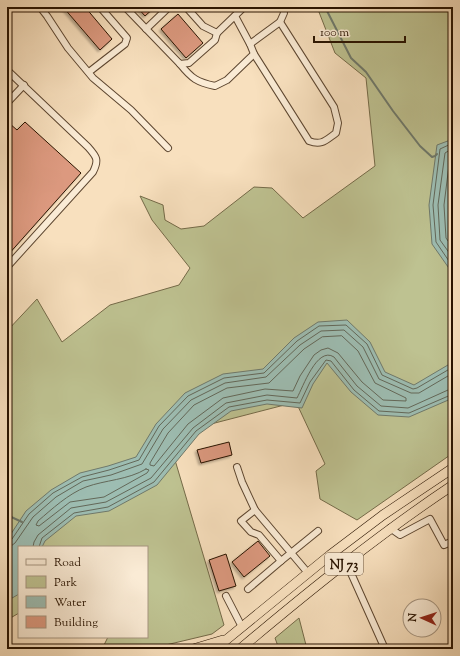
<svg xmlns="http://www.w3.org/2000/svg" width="460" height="656" viewBox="0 0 460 656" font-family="'Sorts Mill Goudy',serif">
<defs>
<filter id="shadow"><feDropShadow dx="-2" dy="2" stdDeviation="1" flood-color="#0004"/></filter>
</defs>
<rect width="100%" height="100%" fill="#f8e0be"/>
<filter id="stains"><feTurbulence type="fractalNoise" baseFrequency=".005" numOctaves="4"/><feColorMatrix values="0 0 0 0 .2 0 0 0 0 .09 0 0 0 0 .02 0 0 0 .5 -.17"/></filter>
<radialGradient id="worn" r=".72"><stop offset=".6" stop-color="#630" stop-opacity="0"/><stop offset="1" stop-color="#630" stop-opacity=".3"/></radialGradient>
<!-- green -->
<g fill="#bec291" stroke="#746a48">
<polygon points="317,7 355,7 356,9 358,7 453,7 453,453 357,520 320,499 316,471 325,464 296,402 211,424 187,438 175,460 224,625 212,634 149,649 102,649 108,637 147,637 147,547 19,547 19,613 7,620 7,331 37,299 62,342 110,305 179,285 190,268 152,220 140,196 163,205 165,220 181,229 204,226 254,187 272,188 303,218 375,166 366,78 335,53"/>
<polygon points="299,618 307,649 279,649 275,638"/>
</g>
<!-- water -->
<g fill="#9dbdb2" stroke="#6f796b">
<polygon points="453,139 453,274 432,244 429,205 437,145"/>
<polygon points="347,320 370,342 385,372 414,385 453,362 453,398 409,417 378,415 351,392 327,363 313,384 302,408 267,404 231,411 199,434 157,485 109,511 76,516 45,541 42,547 19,547 19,594 7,601 7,540 26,511 51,490 80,473 108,466 136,457 156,424 185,393 223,374 263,369 294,338 318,322"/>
</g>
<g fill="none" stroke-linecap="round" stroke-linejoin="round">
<!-- shore -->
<g stroke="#636859" stroke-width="1">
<polyline points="453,143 440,149 433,205 436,242 453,267"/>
<polyline points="453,148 445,153 438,205 440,240 453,258"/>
<polyline points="453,155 450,157 444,205 446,238 453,248"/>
<polygon points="342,336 358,351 375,383 406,398 406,401 383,400 362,382 338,353 328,348 321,350 314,355 300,376 293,391 265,389 223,398 188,424 154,466 150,465 150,463 168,433 194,405 227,388 269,383 304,349 322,337"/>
<path d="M146,469l3,1 -2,3 -43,24 -34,5 -31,24 -3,-1 2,-4c14,-12 30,-27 48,-34 19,-7 42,-7 60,-18z"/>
<polyline points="7,541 12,539 29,514 53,493 82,477 109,470 139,460 159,426 188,396 224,378 264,373 297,341 319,326 346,325 367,344 382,375 413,389 417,388 453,367"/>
<polyline points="7,546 11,546 15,543 33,517 56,497 83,481 111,475 142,464 163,429 191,400 225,383 266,377 300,345 321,331 344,330 363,347 379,379 411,393 419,393 453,373"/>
<path d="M33,547l1,-5 4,-7 33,-27 35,-6 45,-24 42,-50 33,-25 41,-8 30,3c6,-11 20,-52 37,-41l23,29 24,20 27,2 40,-18 5,-1"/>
<polyline points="39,547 42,538 74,513 108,507 154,482 196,431 229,407 267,400 300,403 310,382 326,360 331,361 354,390 379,411 409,413 453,394"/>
</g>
<!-- stream -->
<g stroke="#6f796b" stroke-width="2">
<polyline points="325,7 351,58 366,72 393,111 420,146 432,157 435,156 437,154"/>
<polyline points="7,515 22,522"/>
</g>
</g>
<!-- building -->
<g fill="#dc997f" stroke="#291300" filter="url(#shadow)">
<polygon points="63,7 85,7 112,39 100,50"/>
<polygon points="137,7 155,7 145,16"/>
<polygon points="178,14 203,43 186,58 161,29"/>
<polygon points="25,122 81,173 7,256 7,126 9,123 17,130"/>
<polygon points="229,442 232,455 201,463 197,450"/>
<polygon points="258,541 270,556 244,577 232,562"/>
<polygon points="226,554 236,586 219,591 209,560"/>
</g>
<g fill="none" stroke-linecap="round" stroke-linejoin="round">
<defs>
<g id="minor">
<polyline points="40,7 47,16 68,48 93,78 131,110 168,148"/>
<polyline points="125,7 180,64 189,63 215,40 217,33"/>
<polyline points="186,7 203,26 217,33 244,7"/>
<polyline points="280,22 284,13 283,7"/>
<polyline points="146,29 169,7"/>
<path d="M250,44l30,-22 54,85 4,16 -2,10c-10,7 -14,13 -27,8l-55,-87"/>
<path d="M180,64c12,15 17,18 35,22l12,-6 27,-26 -4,-10 -15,-28"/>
<path d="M7,70l81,77c9,10 11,13 5,25l-86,95"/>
<polyline points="89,72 125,44 127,38 100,7"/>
<polyline points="7,103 24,85"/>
<polyline points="237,467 242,482 255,510"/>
<polyline points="390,528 400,535 430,519 444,545 453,541"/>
<polyline points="346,562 385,649"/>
<polyline points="308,573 255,510 241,521 251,532 259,535 281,561 318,531"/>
<polyline points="248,589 281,561"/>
<polyline points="226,596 242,627"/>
</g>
<g id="highway">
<polyline points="193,649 223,640"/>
<polyline points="215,649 330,555 383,515 453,468"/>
<path d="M240,649c69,-58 138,-114 213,-164"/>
</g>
</defs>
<!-- minor casing -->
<use href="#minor" stroke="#5d4630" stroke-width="8"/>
<!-- highway casing -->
<use href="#highway" stroke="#291300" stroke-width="10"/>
<!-- minor -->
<use href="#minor" stroke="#faebd5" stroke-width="6"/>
<!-- highway -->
<use href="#highway" stroke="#f8e0be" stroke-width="9"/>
</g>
<g text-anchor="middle" stroke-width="3" stroke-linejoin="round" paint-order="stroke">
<!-- shield labels -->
<rect fill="#faebd5" stroke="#685440" stroke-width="1" x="325" y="553" width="38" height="22" rx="3"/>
<g font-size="13" font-weight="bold" fill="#291300">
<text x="344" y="569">NJ 73</text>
</g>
</g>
<!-- margin -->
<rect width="460" height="656" fill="none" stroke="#f8e0be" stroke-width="24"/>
<rect x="8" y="8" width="444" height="640" fill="none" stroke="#291300" stroke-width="2"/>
<rect x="12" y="12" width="436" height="632" fill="none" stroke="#291300"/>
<!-- legend -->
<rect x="18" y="546" width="130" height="92" fill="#faebd5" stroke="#a69580"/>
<rect x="26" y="559" width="20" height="6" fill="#faebd5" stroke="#a69580"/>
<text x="54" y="566" font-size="12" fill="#291300">Road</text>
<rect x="26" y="576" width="20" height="12" fill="#bec291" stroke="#a69580"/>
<text x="54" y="586" font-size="12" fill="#291300">Park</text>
<rect x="26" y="596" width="20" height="12" fill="#9dbdb2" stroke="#a69580"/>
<text x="54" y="606" font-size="12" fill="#291300">Water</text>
<rect x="26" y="616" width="20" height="12" fill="#dc997f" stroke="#a69580"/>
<text x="54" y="626" font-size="12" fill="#291300">Building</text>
<!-- north arrow -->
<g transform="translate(422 618) rotate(273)"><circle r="19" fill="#faebd5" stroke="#a69580"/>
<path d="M0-3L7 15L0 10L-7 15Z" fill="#8f2418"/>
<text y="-6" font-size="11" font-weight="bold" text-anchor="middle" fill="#291300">N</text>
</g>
<!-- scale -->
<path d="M314 36v6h91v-6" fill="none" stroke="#291300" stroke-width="2"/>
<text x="320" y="36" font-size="12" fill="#291300" stroke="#faebd5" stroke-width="3" paint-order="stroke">100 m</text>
<rect width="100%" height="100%" filter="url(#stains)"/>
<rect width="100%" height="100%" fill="url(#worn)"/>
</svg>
